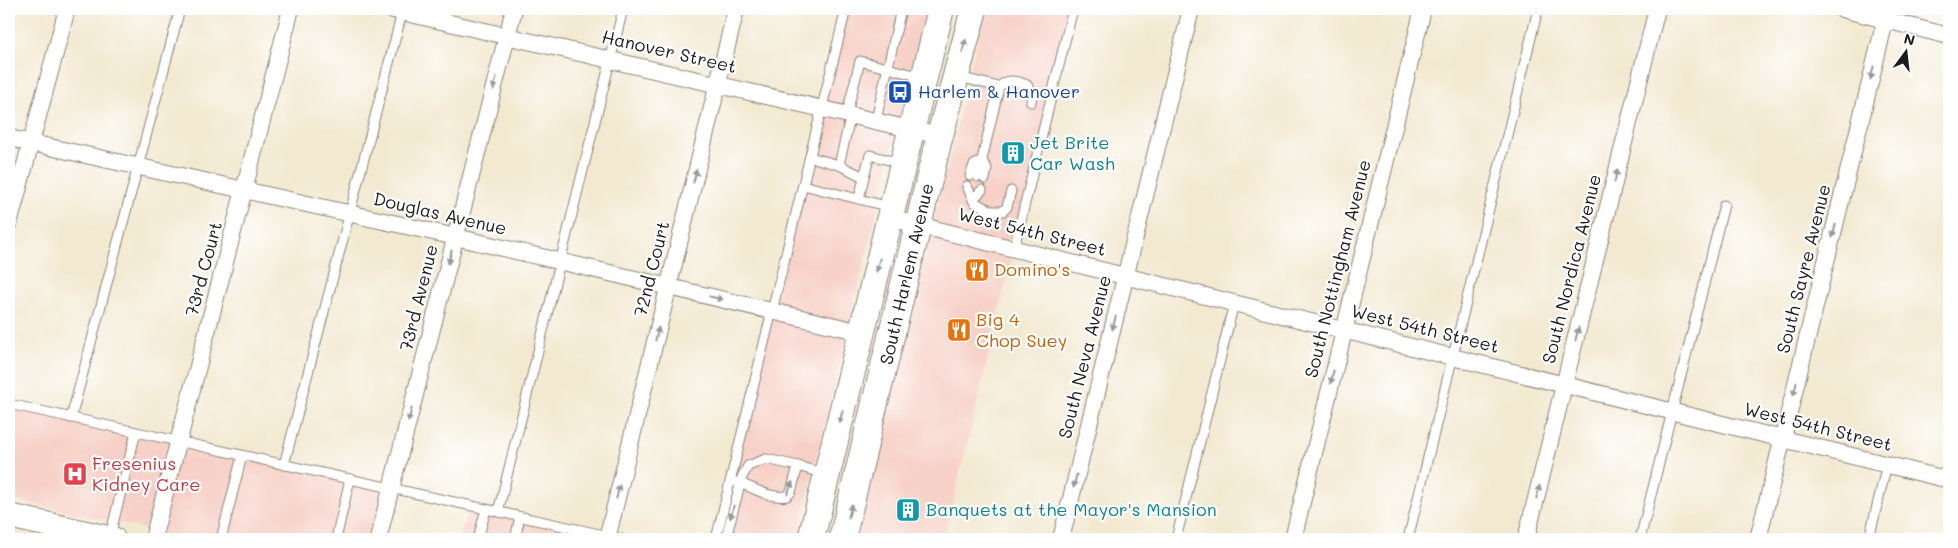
<svg xmlns="http://www.w3.org/2000/svg" width="1958" height="548" viewBox="0 0 1958 548" font-family="Mali,sans-serif">
<rect width="100%" height="100%" fill="#fff"/>
<filter id="ink" filterUnits="userSpaceOnUse"><feTurbulence type="fractalNoise" baseFrequency=".02" numOctaves="2"/><feDisplacementMap in="SourceGraphic" scale="10" xChannelSelector="R" yChannelSelector="G"/><feConvolveMatrix kernelMatrix="1 2 1 2 8 2 1 2 1" color-interpolation-filters="sRGB"/></filter>
<filter id="wash" filterUnits="userSpaceOnUse"><feTurbulence type="fractalNoise" baseFrequency=".0096" numOctaves="4" result="noise"/><feDisplacementMap in="SourceGraphic" scale="20" xChannelSelector="R" yChannelSelector="G"/><feGaussianBlur stdDeviation="1.12" result="paint"/><feColorMatrix in="noise" values="0 0 0 0 0 0 0 0 0 0 0 0 0 0 0 0 0 1.4 0 .05"/><feComposite in="paint" operator="in"/></filter>
<g filter="url(#wash)">
<rect width="100%" height="100%" fill="#f3e9d1"/>
<!-- built -->
<g fill="#f7d1c7">
<polygon points="847,9 926,9 797,539 717,539"/>
<polygon points="985,9 1072,9 944,539 857,539"/>
<polygon points="9,405 393,488 380,539 175,539 137,527 9,499"/>
<polygon points="468,507 618,539 460,539"/>
</g>
</g>
<g filter="url(#ink)">
<g fill="none" stroke-linecap="round" stroke-linejoin="round">
<defs>
<g id="service">
<polyline points="959,77 999,87 978,177"/>
<path d="M999,87c9,-9 17,-6 28,-2l5,7 -1,10"/>
<polyline points="847,113 860,61 922,77"/>
<polyline points="876,120 901,9"/>
<polyline points="810,157 839,165 864,177 859,199"/>
<polyline points="982,161 987,168 985,179"/>
<polyline points="839,165 851,114"/>
<polyline points="970,176 974,165 982,161"/>
<polyline points="864,177 870,155 900,163"/>
<polyline points="803,185 890,207"/>
<polyline points="967,186 974,202 992,211 1003,211 1007,207 1011,191"/>
<polyline points="973,199 982,190"/>
<polyline points="1014,248 1073,9"/>
<polyline points="9,404 622,539"/>
<polyline points="71,418 180,9"/>
<polyline points="284,465 403,9"/>
<path d="M736,482c18,5 32,17 51,14l4,-4 7,-26"/>
<polyline points="498,512 623,9"/>
<polyline points="110,536 136,432"/>
<polyline points="221,539 242,456"/>
<polyline points="336,539 350,479"/>
<polyline points="478,539 486,509"/>
<polyline points="515,539 520,517"/>
<polyline points="716,539 846,9"/>
<polyline points="732,539 728,530 742,477 748,466 766,459 798,466 824,474"/>
<polyline points="1176,539 1234,303"/>
<polyline points="1408,539 1538,9"/>
<polyline points="1640,539 1724,205"/>
<polyline points="1869,539 1887,464"/>
</g>
<g id="minor">
<polyline points="389,9 940,136"/>
<polyline points="1842,9 1949,36"/>
<polyline points="9,138 456,237 861,332"/>
<polyline points="890,218 1949,480"/>
<polyline points="9,224 67,9"/>
<polyline points="153,539 291,9"/>
<polyline points="378,539 514,9"/>
<polyline points="607,539 736,9"/>
<polyline points="1061,539 1191,9"/>
<polyline points="1293,539 1423,9"/>
<polyline points="1526,539 1657,9"/>
<polyline points="1758,539 1888,9"/>
</g>
<polyline id="secondary" points="9,516 113,539"/>
<g id="primary">
<polyline points="811,539 941,9"/>
<polyline points="842,539 938,143 974,9"/>
</g>
</defs>
<!-- service casing -->
<use href="#service" stroke="#888276" stroke-width="11"/>
<!-- minor casing -->
<use href="#minor" stroke="#888276" stroke-width="18"/>
<!-- secondary casing -->
<use href="#secondary" stroke="#888276" stroke-width="26"/>
<!-- primary casing -->
<use href="#primary" stroke="#888276" stroke-width="28"/>
<!-- service -->
<use href="#service" stroke="#fff" stroke-width="9"/>
<!-- minor -->
<use href="#minor" stroke="#fff" stroke-width="16"/>
<!-- secondary -->
<use href="#secondary" stroke="#fff" stroke-width="24"/>
<!-- primary -->
<use href="#primary" stroke="#fff" stroke-width="26"/>
</g>
<!-- one-way arrows -->
<defs><path id="oneway-solid" d="M-6-.8H1V-3.2L6.5 0L1 3.2V.8H-6Z" transform="scale(1.25)"/></defs>
<g fill="#999">
<use href="#oneway-solid" transform="translate(964 46) rotate(-75)"/>
<use href="#oneway-solid" transform="translate(1872 73) rotate(104)"/>
<use href="#oneway-solid" transform="translate(495 83) rotate(104)"/>
<use href="#oneway-solid" transform="translate(695 176) rotate(-76)"/>
<use href="#oneway-solid" transform="translate(1616 176) rotate(-76)"/>
<use href="#oneway-solid" transform="translate(1834 231) rotate(104)"/>
<use href="#oneway-solid" transform="translate(450 257) rotate(104)"/>
<use href="#oneway-solid" transform="translate(878 265) rotate(104)"/>
<use href="#oneway-solid" transform="translate(716 298) rotate(13)"/>
<use href="#oneway-solid" transform="translate(1114 323) rotate(104)"/>
<use href="#oneway-solid" transform="translate(657 334) rotate(-76)"/>
<use href="#oneway-solid" transform="translate(1577 334) rotate(-76)"/>
<use href="#oneway-solid" transform="translate(1332 377) rotate(104)"/>
<use href="#oneway-solid" transform="translate(1795 389) rotate(104)"/>
<use href="#oneway-solid" transform="translate(410 415) rotate(104)"/>
<use href="#oneway-solid" transform="translate(841 417) rotate(104)"/>
<use href="#oneway-solid" transform="translate(1075 481) rotate(104)"/>
<use href="#oneway-solid" transform="translate(790 488) rotate(-68)"/>
<use href="#oneway-solid" transform="translate(618 492) rotate(-76)"/>
<use href="#oneway-solid" transform="translate(1538 492) rotate(-76)"/>
<use href="#oneway-solid" transform="translate(850 511) rotate(-76)"/>
<use href="#oneway-solid" transform="translate(732 512) rotate(105)"/>
</g>
</g>
<!-- icons -->
<defs>
<symbol id="bus-square" viewBox="-11 -11 22 22"><rect x="-9" y="-9" width="18" height="18" rx="4" fill="#1a4fb4" stroke="#fff"/><path d="M-5-6H5V4H4V6H2V4H-2V6H-4V4H-5ZM-3.5-4V0h7V-4ZM-3.5 1.2v1.5H-2V1.2ZM2 1.2v1.5H3.5V1.2Z" fill="#fff"/></symbol>
<symbol id="building-square" viewBox="-11 -11 22 22"><rect x="-9" y="-9" width="18" height="18" rx="4" fill="#0f9aa8" stroke="#fff"/><path d="M-4-6H4V6H1V3H-1V6H-4ZM-2.5-4.3h1.7v1.8h-1.7ZM.8-4.3h1.7v1.8H.8ZM-2.5-1h1.7V.8h-1.7ZM.8-1h1.7V.8H.8Z" fill="#fff"/></symbol>
<symbol id="restaurant-square" viewBox="-11 -11 22 22"><rect x="-9" y="-9" width="18" height="18" rx="4" fill="#e8710a" stroke="#fff"/><path d="M-5-6h1v4h1v-4h1v4h1v-4h1v5L-1.5 .5V6h-2V.5L-5-1ZM5-6V6H3V1.5H1.5Q1.5-4 5-6Z" fill="#fff"/></symbol>
<symbol id="hospital-square" viewBox="-11 -11 22 22"><rect x="-9" y="-9" width="18" height="18" rx="4" fill="#e0444e" stroke="#fff"/><path d="M-5-5h3v3.5h4V-5h3V5h-3V1.5h-4V5h-3Z" fill="#fff"/></symbol>
</defs>
<g fill-rule="evenodd">
<use href="#bus-square" x="886" y="78" width="28" height="28"/>
<use href="#building-square" x="999" y="139" width="28" height="28"/>
<use href="#restaurant-square" x="963" y="256" width="28" height="28"/>
<use href="#restaurant-square" x="945" y="316" width="28" height="28"/>
<use href="#hospital-square" x="61" y="460" width="28" height="28"/>
<use href="#building-square" x="894" y="496" width="28" height="28"/>
</g>
<g text-anchor="middle" stroke-width="4.5" stroke-linejoin="round" paint-order="stroke">
<!-- street labels -->
<g font-size="18" fill="#1c1c1c" stroke="#fff">
<text transform="translate(669 52) rotate(13)" y="6">Hanover Street</text>
<text transform="translate(440 214) rotate(13)" y="6">Douglas Avenue</text>
<text transform="translate(1032 232) rotate(14)" y="6">West 54th Street</text>
<text transform="translate(204 269) rotate(-75)" y="6">73rd Court</text>
<text transform="translate(652 269) rotate(-76)" y="6">72nd Court</text>
<text transform="translate(1338 269) rotate(-76)" y="6">South Nottingham Avenue</text>
<text transform="translate(1572 269) rotate(-76)" y="6">South Nordica Avenue</text>
<text transform="translate(1804 269) rotate(-76)" y="6">South Sayre Avenue</text>
<text transform="translate(907 274) rotate(-77)" y="6">South Harlem Avenue</text>
<text transform="translate(419 298) rotate(-76)" y="6">73rd Avenue</text>
<text transform="translate(1425 329) rotate(14)" y="6">West 54th Street</text>
<text transform="translate(1085 357) rotate(-76)" y="6">South Neva Avenue</text>
<text transform="translate(1818 427) rotate(14)" y="6">West 54th Street</text>
</g>
<!-- transit labels -->
<g font-size="18" fill="#164399" stroke="#fff" text-anchor="start">
<text x="918" y="98">Harlem &amp; Hanover</text>
</g>
<!-- culture labels -->
<g font-size="18" fill="#0d838f" stroke="#fff" text-anchor="start">
<text x="1030" y="149">Jet Brite<tspan x="1030" dy="21">Car Wash</tspan></text>
<text x="926" y="516">Banquets at the Mayor's Mansion</text>
</g>
<!-- food labels -->
<g font-size="18" fill="#c56008" stroke="#fff" text-anchor="start">
<text x="994" y="276">Domino's</text>
<text x="976" y="326">Big 4<tspan x="976" dy="21">Chop Suey</tspan></text>
</g>
<!-- health labels -->
<g font-size="18" fill="#be3a42" stroke="#fff" text-anchor="start">
<text x="92" y="470">Fresenius<tspan x="92" dy="21">Kidney Care</tspan></text>
</g>
</g>
<!-- margin -->
<rect width="1958" height="548" fill="none" stroke="#fff" stroke-width="30"/>
<!-- north arrow -->
<g transform="translate(1906 52) rotate(15)" stroke="#ffffff" stroke-width="4" paint-order="stroke">
<path d="M0-4L9 19L0 12L-9 19Z" fill="#1c1c1c"/>
<text y="-8" font-size="14" font-weight="bold" text-anchor="middle" fill="#1c1c1c">N</text>
</g>
</svg>
